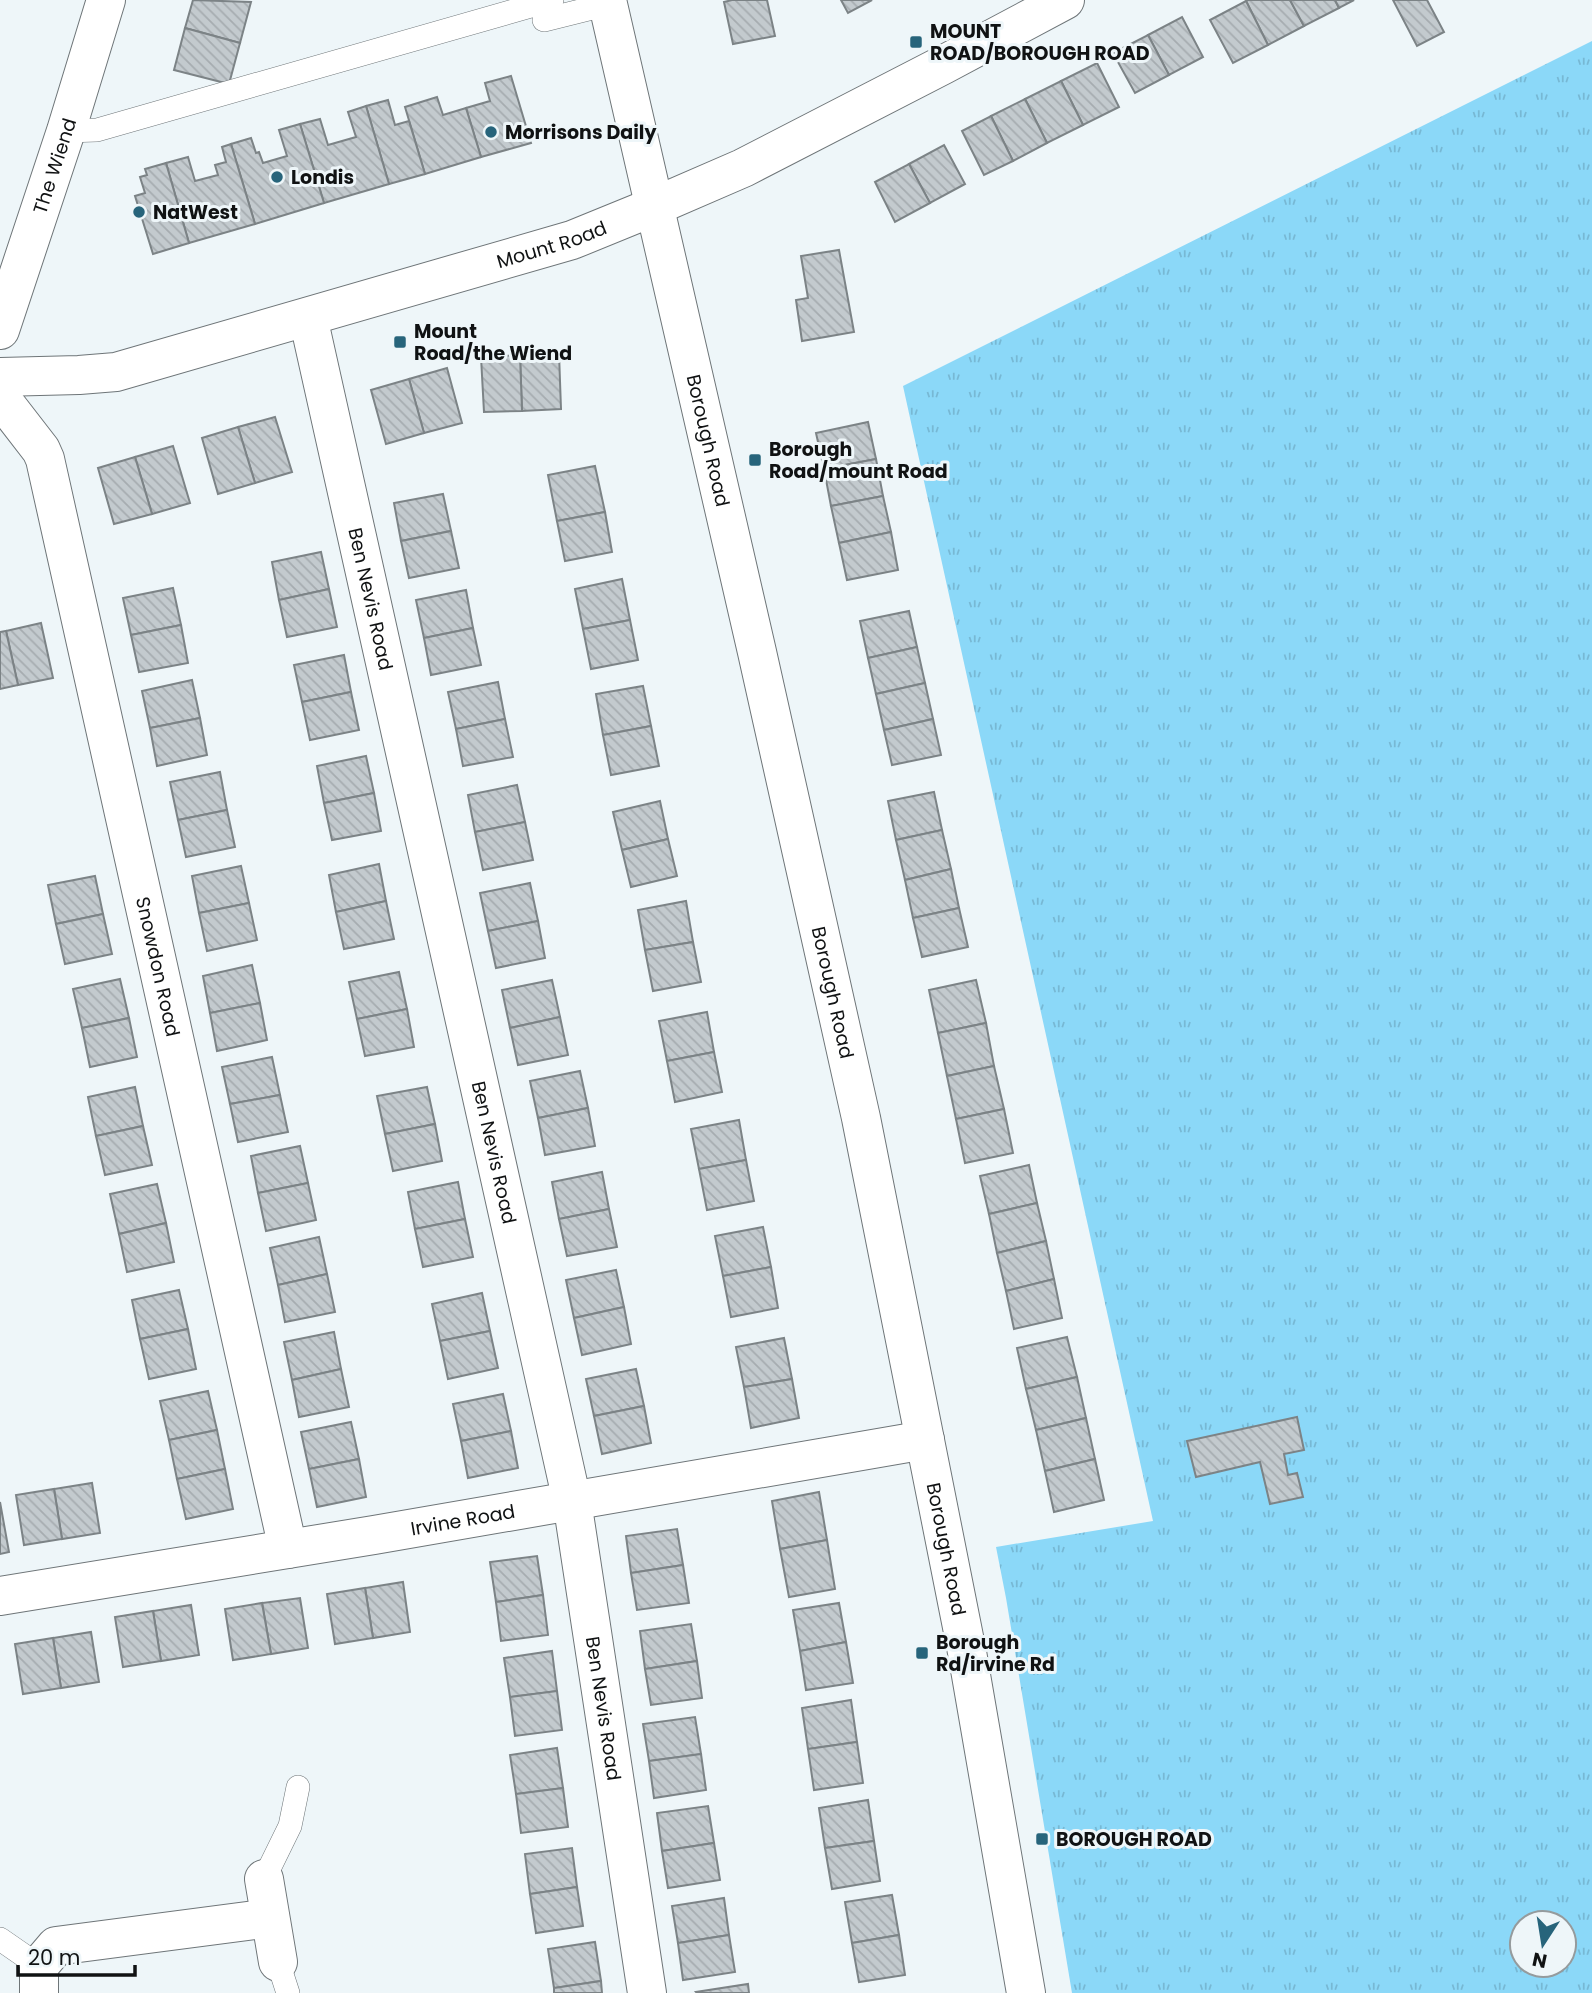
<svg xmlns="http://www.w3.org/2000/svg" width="1592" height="1993" viewBox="0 0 1592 1993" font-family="Poppins,sans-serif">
<defs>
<pattern id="park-tufts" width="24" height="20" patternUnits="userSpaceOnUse" patternTransform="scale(1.75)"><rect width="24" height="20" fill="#8bd8f8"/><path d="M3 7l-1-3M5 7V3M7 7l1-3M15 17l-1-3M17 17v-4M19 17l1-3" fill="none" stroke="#77b8d4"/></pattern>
<pattern id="building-back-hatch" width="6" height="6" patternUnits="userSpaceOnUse" patternTransform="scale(1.75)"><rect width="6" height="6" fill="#c3cace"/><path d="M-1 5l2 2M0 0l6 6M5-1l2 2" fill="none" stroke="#a6acb0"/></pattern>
</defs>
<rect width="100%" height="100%" fill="#eef6f9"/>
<!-- park -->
<path fill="url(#park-tufts)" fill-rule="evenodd" d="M1592,41v1952h-520l-66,-395 -10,-51 157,-26 -250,-1135zM1522,1923h42v42h-42z"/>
<!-- building -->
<g fill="url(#building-back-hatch)" stroke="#7c8386" stroke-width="2">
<polygon points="193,0 251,2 240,43 185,28"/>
<polygon points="732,0 767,0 775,36 733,44 724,2"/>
<polygon points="841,0 872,0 848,13"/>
<polygon points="1248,0 1290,0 1304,26 1268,45 1246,1"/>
<polygon points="1290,0 1335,0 1339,8 1304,26"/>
<polygon points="1335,0 1354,0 1339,8"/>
<polygon points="1393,0 1427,0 1444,32 1417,46"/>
<polygon points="1246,1 1268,45 1233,63 1210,20"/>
<polygon points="1182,17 1203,57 1169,75 1148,35"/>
<polygon points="185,28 240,43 229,84 174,70"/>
<polygon points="1148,35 1169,75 1135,93 1113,53"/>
<polygon points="1097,63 1119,107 1083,125 1061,81"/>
<polygon points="511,76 531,143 481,157 466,108 490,101 485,83"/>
<polygon points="1061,81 1083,125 1047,143 1025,99"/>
<polygon points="437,97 443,115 466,108 481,157 425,174 405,107"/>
<polygon points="1025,99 1047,143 1013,161 991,116"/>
<polygon points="388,100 395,125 409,121 425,174 389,184 366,106"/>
<polygon points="366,106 389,184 324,203 300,124 320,119 328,145 356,137 348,112"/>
<polygon points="991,116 1013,161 984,175 962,131"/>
<polygon points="300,124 324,203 255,224 231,144 251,138 256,153 259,152 263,163 287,156 279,130"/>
<polygon points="231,144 255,224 189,243 166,163 188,157 195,181 218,175 215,165 226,162 222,147"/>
<polygon points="944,145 965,184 930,203 909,164"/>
<polygon points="166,163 189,243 153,254 135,196 145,193 140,177 147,175 145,169"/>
<polygon points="909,164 930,203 895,222 875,182"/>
<polygon points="839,250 854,332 802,341 796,300 808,298 801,256"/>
<polygon points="559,353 561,409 522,411 520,355"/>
<polygon points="520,355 522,411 484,412 481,357"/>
<polygon points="447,368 462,423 424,433 409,379"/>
<polygon points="409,379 424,433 386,444 371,390"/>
<polygon points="275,417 292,472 255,483 238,427"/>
<polygon points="868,422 876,459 824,469 816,433"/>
<polygon points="238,427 255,483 218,494 202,438"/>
<polygon points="173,446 190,503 152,514 135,457"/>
<polygon points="135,457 152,514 114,524 98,468"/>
<polygon points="876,459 883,496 831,506 824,469"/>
<polygon points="595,466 605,512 557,521 548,475"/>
<polygon points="443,494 451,531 401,541 394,503"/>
<polygon points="883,496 891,532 839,543 831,506"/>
<polygon points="605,512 612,552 565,561 557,521"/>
<polygon points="451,531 459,568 409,578 401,541"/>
<polygon points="891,532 898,570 847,580 839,543"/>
<polygon points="321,552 329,589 279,600 272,562"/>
<polygon points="622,579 630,620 583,629 575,589"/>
<polygon points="173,588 181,625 131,635 123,598"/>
<polygon points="329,589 337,627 287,637 279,600"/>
<polygon points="466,590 473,628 424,638 416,600"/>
<polygon points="909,611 917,647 868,658 860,621"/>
<polygon points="630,620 638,660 591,669 583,629"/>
<polygon points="41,623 53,678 18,685 6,631"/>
<polygon points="181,625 188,663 139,672 131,635"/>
<polygon points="473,628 481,665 431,675 424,638"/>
<polygon points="6,631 18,685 0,689 0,632"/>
<polygon points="917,647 925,683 876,694 868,658"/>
<polygon points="344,655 351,692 302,702 294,665"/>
<polygon points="192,680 200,718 150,728 142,691"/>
<polygon points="498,682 505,719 456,729 448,692"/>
<polygon points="925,683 933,719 884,730 876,694"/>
<polygon points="643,686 651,726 603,735 596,694"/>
<polygon points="351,692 359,730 310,740 302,702"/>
<polygon points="200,718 207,755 157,766 150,728"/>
<polygon points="505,719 513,757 463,766 456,729"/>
<polygon points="933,719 941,755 892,765 884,730"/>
<polygon points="651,726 659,766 611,775 603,735"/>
<polygon points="366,756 374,793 324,803 317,766"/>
<polygon points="220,772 227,810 178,820 170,782"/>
<polygon points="517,785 525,822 475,832 468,795"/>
<polygon points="934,792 942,830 896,840 888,801"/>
<polygon points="374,793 381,831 332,840 324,803"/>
<polygon points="660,801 668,839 622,850 613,812"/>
<polygon points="227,810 235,847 186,857 178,820"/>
<polygon points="525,822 533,860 483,870 475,832"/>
<polygon points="942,830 951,869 905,880 896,840"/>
<polygon points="668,839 677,876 631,887 622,850"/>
<polygon points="379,864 386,901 336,912 329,875"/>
<polygon points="241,866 249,903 199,913 192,876"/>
<polygon points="951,869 959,908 913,918 905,880"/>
<polygon points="95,876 103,914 56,924 48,885"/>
<polygon points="530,883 538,921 488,931 480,893"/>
<polygon points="386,901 394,939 344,949 336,912"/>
<polygon points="686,901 693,942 645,950 638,910"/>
<polygon points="249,903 257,940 207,951 199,913"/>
<polygon points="959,908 968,947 922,957 913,918"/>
<polygon points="103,914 112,954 65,964 56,924"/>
<polygon points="538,921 545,958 496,968 488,931"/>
<polygon points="693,942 701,982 653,991 645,950"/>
<polygon points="252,965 260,1003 210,1013 203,976"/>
<polygon points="399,972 407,1009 357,1019 349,982"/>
<polygon points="120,979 129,1018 82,1028 73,989"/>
<polygon points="552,980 560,1017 510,1028 502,990"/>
<polygon points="976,980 986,1023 938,1033 929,990"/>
<polygon points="260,1003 267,1040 217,1051 210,1013"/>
<polygon points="407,1009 414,1047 365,1056 357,1019"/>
<polygon points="707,1012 714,1052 667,1061 659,1021"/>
<polygon points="560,1017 568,1055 518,1065 510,1028"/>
<polygon points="129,1018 137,1057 90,1067 82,1028"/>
<polygon points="986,1023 994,1066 947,1076 938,1033"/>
<polygon points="714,1052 722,1092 675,1102 667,1061"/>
<polygon points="272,1057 280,1095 230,1104 222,1067"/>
<polygon points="994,1066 1004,1109 956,1119 947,1076"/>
<polygon points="580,1071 588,1108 538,1118 530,1081"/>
<polygon points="135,1087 143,1126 96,1136 88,1097"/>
<polygon points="427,1087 435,1124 385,1134 377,1096"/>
<polygon points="280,1095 288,1132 238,1142 230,1104"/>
<polygon points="588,1108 595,1146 545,1155 538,1118"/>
<polygon points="1004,1109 1013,1153 965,1163 956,1119"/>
<polygon points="739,1120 746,1160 699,1169 691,1129"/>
<polygon points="435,1124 442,1161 393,1171 385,1134"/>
<polygon points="143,1126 152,1165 105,1175 96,1136"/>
<polygon points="300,1146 308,1183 258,1193 251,1156"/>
<polygon points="746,1160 754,1201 707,1210 699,1169"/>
<polygon points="1029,1165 1037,1203 989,1214 980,1176"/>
<polygon points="602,1172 609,1209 559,1219 552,1182"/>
<polygon points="458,1182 465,1219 415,1229 408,1192"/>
<polygon points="308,1183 316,1220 266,1231 258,1193"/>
<polygon points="157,1184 166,1223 119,1234 110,1194"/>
<polygon points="1037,1203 1046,1241 997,1253 989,1214"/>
<polygon points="609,1209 617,1247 567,1256 559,1219"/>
<polygon points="465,1219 473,1257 423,1267 415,1229"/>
<polygon points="166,1223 174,1262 127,1272 119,1234"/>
<polygon points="763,1227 771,1267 723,1276 715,1236"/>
<polygon points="319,1237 327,1274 278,1285 270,1248"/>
<polygon points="1046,1241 1054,1279 1006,1291 997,1253"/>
<polygon points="771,1267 778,1308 731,1317 723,1276"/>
<polygon points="616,1270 624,1307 574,1318 566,1280"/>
<polygon points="327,1274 335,1312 285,1322 278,1285"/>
<polygon points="1054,1279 1062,1318 1014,1329 1006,1291"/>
<polygon points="179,1290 188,1329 140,1339 132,1300"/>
<polygon points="482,1293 490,1331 440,1341 432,1304"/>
<polygon points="624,1307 631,1344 582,1355 574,1318"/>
<polygon points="188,1329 196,1369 149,1379 140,1339"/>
<polygon points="490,1331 498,1368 448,1379 440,1341"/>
<polygon points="334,1332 341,1369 292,1380 284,1342"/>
<polygon points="1067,1337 1077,1377 1026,1389 1017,1348"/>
<polygon points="784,1338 792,1379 744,1387 736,1347"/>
<polygon points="341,1369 349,1407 299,1417 292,1380"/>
<polygon points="636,1369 644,1406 594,1416 586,1379"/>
<polygon points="1077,1377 1086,1418 1036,1430 1026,1389"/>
<polygon points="792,1379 799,1418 751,1428 744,1387"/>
<polygon points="208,1391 217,1430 169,1440 160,1401"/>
<polygon points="503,1394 511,1431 461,1441 453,1404"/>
<polygon points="644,1406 651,1443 602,1454 594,1416"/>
<polygon points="1297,1417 1304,1450 1284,1454 1288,1475 1297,1473 1303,1497 1270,1504 1260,1462 1196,1477 1187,1441"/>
<polygon points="1086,1418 1095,1459 1045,1471 1036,1430"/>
<polygon points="351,1422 359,1459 309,1469 301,1432"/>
<polygon points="217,1430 225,1469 177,1479 169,1440"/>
<polygon points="511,1431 518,1468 468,1478 461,1441"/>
<polygon points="359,1459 366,1497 317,1507 309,1469"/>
<polygon points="1095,1459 1104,1500 1054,1512 1045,1471"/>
<polygon points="225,1469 233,1509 186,1519 177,1479"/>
<polygon points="92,1483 100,1533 62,1539 54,1489"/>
<polygon points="54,1489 62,1539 24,1545 16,1495"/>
<polygon points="819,1492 827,1540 780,1549 772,1501"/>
<polygon points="0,1502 9,1552 0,1554"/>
<polygon points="677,1529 683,1565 631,1573 626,1536"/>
<polygon points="827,1540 835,1589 789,1597 780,1549"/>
<polygon points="537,1556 543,1595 496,1602 490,1562"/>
<polygon points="683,1565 689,1603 637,1610 631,1573"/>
<polygon points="403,1582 410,1632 373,1638 365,1588"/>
<polygon points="365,1588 373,1638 335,1644 327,1594"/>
<polygon points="543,1595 548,1635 501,1641 496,1602"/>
<polygon points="300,1598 308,1648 271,1654 262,1603"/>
<polygon points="262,1603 271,1654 233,1660 225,1609"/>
<polygon points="839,1603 846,1642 800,1651 793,1610"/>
<polygon points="191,1605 199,1655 161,1661 153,1611"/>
<polygon points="153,1611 161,1661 123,1667 115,1617"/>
<polygon points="691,1624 697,1661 645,1669 640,1631"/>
<polygon points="91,1632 99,1682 61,1688 53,1638"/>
<polygon points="53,1638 61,1688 23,1694 15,1644"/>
<polygon points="846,1642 853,1683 806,1690 800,1651"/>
<polygon points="552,1651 557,1691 510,1697 504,1658"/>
<polygon points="697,1661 702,1698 651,1705 645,1669"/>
<polygon points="557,1691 562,1730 515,1736 510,1697"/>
<polygon points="851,1700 857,1742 808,1749 802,1708"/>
<polygon points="695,1717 701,1754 649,1761 643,1724"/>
<polygon points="857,1742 863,1783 814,1790 808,1749"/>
<polygon points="557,1748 563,1788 516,1794 510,1755"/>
<polygon points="701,1754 706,1790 654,1798 649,1761"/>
<polygon points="563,1788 568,1827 521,1833 516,1794"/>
<polygon points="868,1800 874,1841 825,1848 819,1808"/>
<polygon points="708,1806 714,1843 662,1851 657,1813"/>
<polygon points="874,1841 880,1881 832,1889 825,1848"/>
<polygon points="714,1843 720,1880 668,1888 662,1851"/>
<polygon points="572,1848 577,1887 530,1894 525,1854"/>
<polygon points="577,1887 583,1926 536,1933 530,1894"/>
<polygon points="892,1895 899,1935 852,1943 845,1902"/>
<polygon points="724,1898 729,1935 678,1943 672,1906"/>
<polygon points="729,1935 735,1972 683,1980 678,1943"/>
<polygon points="899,1935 905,1975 859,1982 852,1943"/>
<polygon points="595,1942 601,1981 554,1988 548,1949"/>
<polygon points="601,1981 602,1993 554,1993 554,1988"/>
<polygon points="748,1984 749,1993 697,1993 696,1992"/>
</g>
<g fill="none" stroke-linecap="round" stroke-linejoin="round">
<defs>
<g id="service">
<polyline points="544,20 608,4"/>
<polyline points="66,131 97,130 552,0"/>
<polyline points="264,1879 290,1826 298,1787"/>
<polyline points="0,1939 39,1966"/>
<polyline points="278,1962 288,1993"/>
</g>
<g id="minor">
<path id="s1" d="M308,317l264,1184 75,492"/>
<path id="s2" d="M0,330l66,-199 40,-131"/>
<path id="s3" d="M0,397l41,53 4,9 243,1090"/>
<path id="s4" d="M0,1596l374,-61 551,-95"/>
<polyline points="264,1879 278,1962"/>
<polyline points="39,1993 39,1966 56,1946 270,1918"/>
</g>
<g id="tertiary">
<path id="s5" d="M607,0l150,652 104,466 106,534 59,341"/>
<path id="s6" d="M0,377l79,-2 37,-3 456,-132 81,-33 90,-39 200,-103 122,-65"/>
</g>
</defs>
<!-- service casing -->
<use href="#service" stroke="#6e7578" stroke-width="24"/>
<!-- minor casing -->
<use href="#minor" stroke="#6e7578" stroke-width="40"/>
<!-- tertiary casing -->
<use href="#tertiary" stroke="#6e7578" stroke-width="40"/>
<!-- service -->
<use href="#service" stroke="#fff" stroke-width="23"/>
<!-- minor -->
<use href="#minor" stroke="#fff" stroke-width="38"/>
<!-- tertiary -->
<use href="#tertiary" stroke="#fff" stroke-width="38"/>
</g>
<!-- markers -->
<g fill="#27647b" stroke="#eef6f9" stroke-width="2.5">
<rect x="909" y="35" width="14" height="14" rx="3.5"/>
<circle cx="491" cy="132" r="7"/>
<circle cx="277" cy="177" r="7"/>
<circle cx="139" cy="212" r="7"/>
<rect x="393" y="335" width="14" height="14" rx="3.5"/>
<rect x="748" y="453" width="14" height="14" rx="3.5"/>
<rect x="915" y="1646" width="14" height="14" rx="3.5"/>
<rect x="1035" y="1832" width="14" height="14" rx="3.5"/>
</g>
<g text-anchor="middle" stroke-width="6" stroke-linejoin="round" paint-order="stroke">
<!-- poi labels -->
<g font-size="19" font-weight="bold" fill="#101213" stroke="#eef6f9" text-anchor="start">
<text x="930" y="38">MOUNT<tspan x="930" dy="22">ROAD/BOROUGH ROAD</tspan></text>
<text x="505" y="139">Morrisons Daily</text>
<text x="291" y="184">Londis</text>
<text x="153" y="219">NatWest</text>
<text x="414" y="338">Mount<tspan x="414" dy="22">Road/the Wiend</tspan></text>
<text x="769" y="456">Borough<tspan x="769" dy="22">Road/mount Road</tspan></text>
<text x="936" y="1649">Borough<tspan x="936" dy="22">Rd/irvine Rd</tspan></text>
<text x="1056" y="1846">BOROUGH ROAD</text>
</g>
<!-- street labels -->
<g font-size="19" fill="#101213" stroke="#eef6f9">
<text dy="7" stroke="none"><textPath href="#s2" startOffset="173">The Wiend</textPath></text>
<text dy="7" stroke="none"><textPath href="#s6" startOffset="570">Mount Road</textPath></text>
<text dy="7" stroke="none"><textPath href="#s5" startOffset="452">Borough Road</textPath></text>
<text dy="7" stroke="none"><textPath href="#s1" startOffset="289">Ben Nevis Road</textPath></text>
<text dy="7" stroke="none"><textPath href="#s3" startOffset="597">Snowdon Road</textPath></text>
<text dy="7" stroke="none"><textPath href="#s5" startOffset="1018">Borough Road</textPath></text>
<text dy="7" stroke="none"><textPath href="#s1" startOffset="856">Ben Nevis Road</textPath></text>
<text dy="7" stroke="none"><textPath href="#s4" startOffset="469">Irvine Road</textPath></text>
<text dy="7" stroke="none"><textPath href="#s5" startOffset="1586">Borough Road</textPath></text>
<text dy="7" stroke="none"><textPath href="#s1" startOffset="1423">Ben Nevis Road</textPath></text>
</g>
</g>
<!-- north arrow -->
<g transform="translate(1543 1944) rotate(192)"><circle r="33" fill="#eef6f9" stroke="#959b9d" stroke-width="2"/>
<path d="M0-5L12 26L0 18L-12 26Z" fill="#27647b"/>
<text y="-10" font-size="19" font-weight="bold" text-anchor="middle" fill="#101213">N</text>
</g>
<!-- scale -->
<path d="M18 1965v10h117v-10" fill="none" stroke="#101213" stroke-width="3.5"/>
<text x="28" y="1965" font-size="21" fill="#101213" stroke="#eef6f9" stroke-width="5" paint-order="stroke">20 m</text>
</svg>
